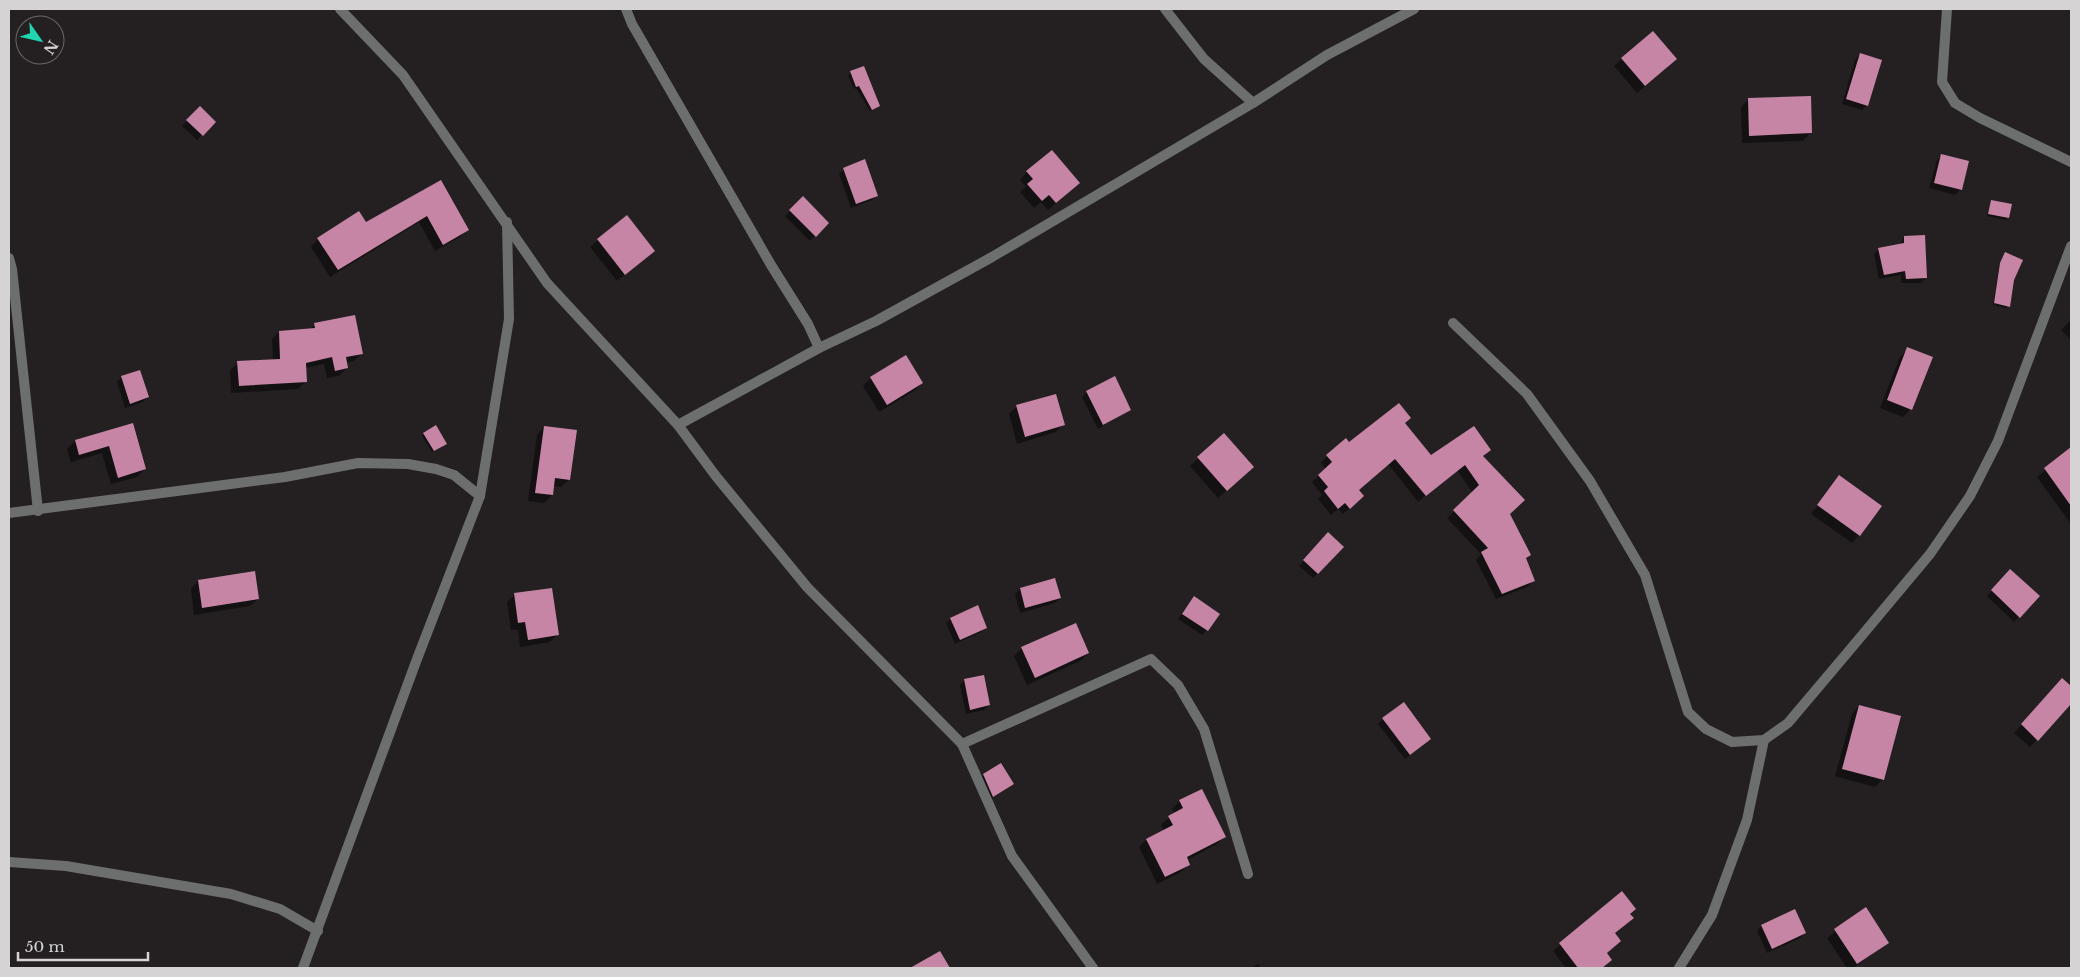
<svg xmlns="http://www.w3.org/2000/svg" width="2080" height="977" viewBox="0 0 2080 977" font-family="'Libre Baskerville',serif">
<rect width="100%" height="100%" fill="#242022"/>
<!-- shadow -->
<g fill="#0007">
<polygon points="1860,55 1867,105 1862,110 1842,104 1855,60"/>
<polygon points="1622,59 1668,67 1637,93 1614,66"/>
<polygon points="863,68 878,106 870,111 856,88 854,89 848,75"/>
<polygon points="1748,100 1810,133 1803,141 1742,143 1741,107"/>
<polygon points="200,108 214,122 197,140 182,126"/>
<polygon points="1942,155 1968,162 1960,190 1955,195 1929,188 1937,160"/>
<polygon points="844,169 877,195 872,200 851,208 839,174"/>
<polygon points="1027,172 1079,183 1048,210 1041,202 1034,208 1020,192 1026,187 1020,180"/>
<polygon points="440,181 468,229 460,237 435,251 419,222 330,277 311,247 318,239 366,224"/>
<polygon points="803,198 828,223 810,241 785,216"/>
<polygon points="1991,201 2008,217 2006,220 1987,216"/>
<polygon points="1904,237 1926,278 1921,283 1901,283 1901,275 1879,279 1874,254 1879,249 1900,245"/>
<polygon points="598,240 654,251 617,281 590,247"/>
<polygon points="2005,254 2013,279 2007,308 1993,305 1999,266"/>
<polygon points="2071,320 2071,340 2061,330"/>
<polygon points="315,325 361,354 354,361 346,363 347,368 339,376 327,378 324,364 305,368 306,381 298,389 231,393 230,370 238,363 273,361 272,339 279,332 309,330"/>
<polygon points="1908,349 1911,409 1903,417 1880,408 1900,357"/>
<polygon points="122,377 148,397 143,402 125,408 117,382"/>
<polygon points="871,378 922,383 914,391 879,412 863,386"/>
<polygon points="1087,392 1130,410 1098,429 1082,397"/>
<polygon points="1055,395 1063,424 1056,432 1017,444 1009,414 1016,407"/>
<polygon points="1404,423 1431,457 1489,450 1483,457 1530,555 1525,559 1534,580 1527,587 1496,599 1476,560 1481,554 1447,518 1473,493 1457,470 1418,502 1388,464 1358,490 1356,503 1343,514 1338,509 1331,515 1318,499 1322,495 1312,482 1326,469 1321,463 1327,456 1349,443"/>
<polygon points="132,425 145,469 137,477 111,484 102,453 71,462 67,449 75,441"/>
<polygon points="544,427 569,480 561,487 553,486 552,495 544,503 528,501 537,435"/>
<polygon points="424,434 443,446 432,452 422,436"/>
<polygon points="1224,435 1245,474 1218,498 1190,466"/>
<polygon points="2070,450 2071,452 2071,524 2037,477"/>
<polygon points="1839,477 1859,535 1852,543 1811,514"/>
<polygon points="1323,539 1318,573 1313,578 1299,566"/>
<polygon points="2010,571 2038,596 2014,622 1987,596"/>
<polygon points="1054,580 1060,598 1055,603 1020,613 1015,594 1020,589"/>
<polygon points="198,581 258,599 250,606 194,615 191,589"/>
<polygon points="515,594 557,635 550,642 520,647 518,630 511,630 507,602"/>
<polygon points="1194,598 1207,630 1202,635 1178,619"/>
<polygon points="951,619 986,627 981,632 955,644 946,623"/>
<polygon points="1022,648 1088,653 1080,661 1027,685 1014,656"/>
<polygon points="965,680 989,705 984,710 966,714 960,685"/>
<polygon points="2062,680 2071,688 2071,702 2030,747 2014,733"/>
<polygon points="1859,706 1883,779 1875,787 1835,776 1852,714"/>
<polygon points="1383,719 1430,739 1405,759 1378,724"/>
<polygon points="984,775 1012,784 988,801 979,780"/>
<polygon points="1180,801 1224,837 1217,844 1187,860 1189,864 1181,872 1157,884 1139,847 1146,840 1164,831 1161,824 1175,814 1172,809"/>
<polygon points="1622,893 1632,918 1614,934 1620,941 1606,954 1611,960 1602,968 1566,968 1553,951"/>
<polygon points="1866,909 1888,943 1853,968 1847,968 1827,938"/>
<polygon points="1794,911 1804,933 1800,938 1767,953 1757,931 1761,926"/>
<polygon points="1258,964 1261,968 1251,968"/>
</g>
<!-- building -->
<g fill="#c785a5">
<polygon points="1653,31 1677,59 1645,86 1621,58"/>
<polygon points="1860,53 1882,60 1868,106 1846,99"/>
<polygon points="864,66 880,106 872,110 859,86 856,87 850,71"/>
<polygon points="1811,96 1812,133 1749,136 1748,98"/>
<polygon points="200,106 216,122 203,136 186,120"/>
<polygon points="1052,150 1080,183 1056,203 1049,195 1042,201 1027,184 1033,179 1026,171"/>
<polygon points="1941,154 1969,161 1962,190 1934,183"/>
<polygon points="865,159 878,196 856,204 843,168"/>
<polygon points="441,180 469,230 443,245 427,216 338,270 317,238 359,211 366,222"/>
<polygon points="803,196 829,223 816,237 789,210"/>
<polygon points="1991,200 2012,204 2009,218 1988,214"/>
<polygon points="627,215 655,251 625,275 597,239"/>
<polygon points="1925,235 1927,278 1906,279 1905,271 1884,275 1878,248 1904,243 1904,236"/>
<polygon points="2005,252 2023,260 2014,280 2010,307 1994,303 2000,263"/>
<polygon points="355,315 363,354 346,357 348,368 335,371 332,357 306,363 307,382 239,386 237,361 280,359 279,331 315,328 314,323"/>
<polygon points="1907,347 1933,357 1912,410 1887,400"/>
<polygon points="906,355 923,383 887,405 870,377"/>
<polygon points="140,370 149,397 130,404 121,376"/>
<polygon points="1115,376 1131,410 1103,425 1086,391"/>
<polygon points="1056,394 1065,425 1025,437 1016,405"/>
<polygon points="1399,403 1411,418 1405,423 1431,455 1474,426 1491,450 1483,456 1525,500 1510,514 1531,555 1526,558 1535,581 1502,594 1481,552 1488,548 1453,510 1479,485 1465,465 1426,496 1395,459 1359,490 1364,496 1350,509 1345,503 1338,509 1324,491 1328,487 1318,475 1332,462 1326,455 1346,438 1349,442"/>
<polygon points="133,423 146,469 118,478 109,446 79,455 75,440"/>
<polygon points="436,425 447,444 434,451 423,433"/>
<polygon points="544,426 577,430 570,480 555,478 553,495 535,493"/>
<polygon points="1224,433 1254,467 1227,491 1197,457"/>
<polygon points="2071,447 2071,506 2044,468"/>
<polygon points="1839,475 1882,506 1860,536 1817,505"/>
<polygon points="1328,532 1344,547 1318,574 1303,560"/>
<polygon points="2010,569 2040,596 2020,618 1991,590"/>
<polygon points="255,571 259,599 202,608 198,580"/>
<polygon points="1055,578 1061,598 1025,608 1020,588"/>
<polygon points="552,588 559,635 528,640 525,622 518,623 514,593"/>
<polygon points="1194,596 1220,614 1208,631 1182,614"/>
<polygon points="978,605 987,628 960,640 950,618"/>
<polygon points="1076,623 1089,653 1035,678 1021,647"/>
<polygon points="984,675 990,705 970,710 964,679"/>
<polygon points="2062,678 2071,686 2071,704 2038,741 2021,724"/>
<polygon points="1404,702 1431,739 1410,755 1382,718"/>
<polygon points="1859,705 1901,716 1884,780 1842,769"/>
<polygon points="1001,763 1014,784 993,797 983,774"/>
<polygon points="1202,789 1226,837 1187,857 1190,865 1165,877 1146,839 1173,825 1168,816 1183,808 1179,800"/>
<polygon points="1622,891 1636,909 1630,914 1634,918 1615,933 1621,941 1607,953 1612,960 1602,968 1578,968 1559,943"/>
<polygon points="1866,907 1889,943 1857,964 1834,929"/>
<polygon points="1795,909 1806,933 1772,949 1761,925"/>
<polygon points="940,951 950,968 910,968"/>
</g>
<g fill="none" stroke-linecap="round" stroke-linejoin="round">
<!-- street -->
<g stroke="#6d6f6e" stroke-width="10">
<polyline points="340,9 403,75 547,283 678,425 715,475 807,587 962,744 1012,856 1093,968"/>
<polyline points="626,9 632,24 771,265 808,324 819,348"/>
<polyline points="1165,9 1204,59 1253,103"/>
<polyline points="1947,9 1942,82 1955,103 1980,118 2071,162"/>
<polyline points="9,258 12,269 38,511"/>
<polyline points="1453,323 1527,394 1590,481 1645,575 1688,712 1706,729 1732,742 1764,740 1788,723 1848,652 1930,554 1970,496 1998,441 2071,246"/>
<polyline points="678,425 819,348 876,321 992,257 1253,103 1327,55 1414,9"/>
<polyline points="9,513 285,477 358,463 408,464 436,469 454,475 480,496"/>
<polyline points="962,744 1151,659 1178,685 1204,729 1248,874"/>
<polyline points="9,862 66,866 231,894 280,909 318,931"/>
<polyline points="303,968 417,659 480,496 509,319 507,222"/>
<polyline points="1679,968 1712,915 1747,820 1764,740"/>
</g>
</g>
<!-- border -->
<rect width="2080" height="977" fill="none" stroke="#d5d3d4" stroke-width="20"/>
<!-- north arrow -->
<g transform="translate(40 40) rotate(124)"><circle r="24" fill="#242022" stroke="#6b6869"/>
<path d="M0-4L9 19L0 12L-9 19Z" fill="#20d5b0"/>
<text y="-8" font-size="14" font-weight="bold" text-anchor="middle" fill="#d5d3d4">N</text>
</g>
<!-- scale -->
<path d="M18 952v8h130v-8" fill="none" stroke="#d5d3d4" stroke-width="2.5"/>
<text x="25" y="952" font-size="15" fill="#d5d3d4" stroke="#242022" stroke-width="4" paint-order="stroke">50 m</text>
</svg>
